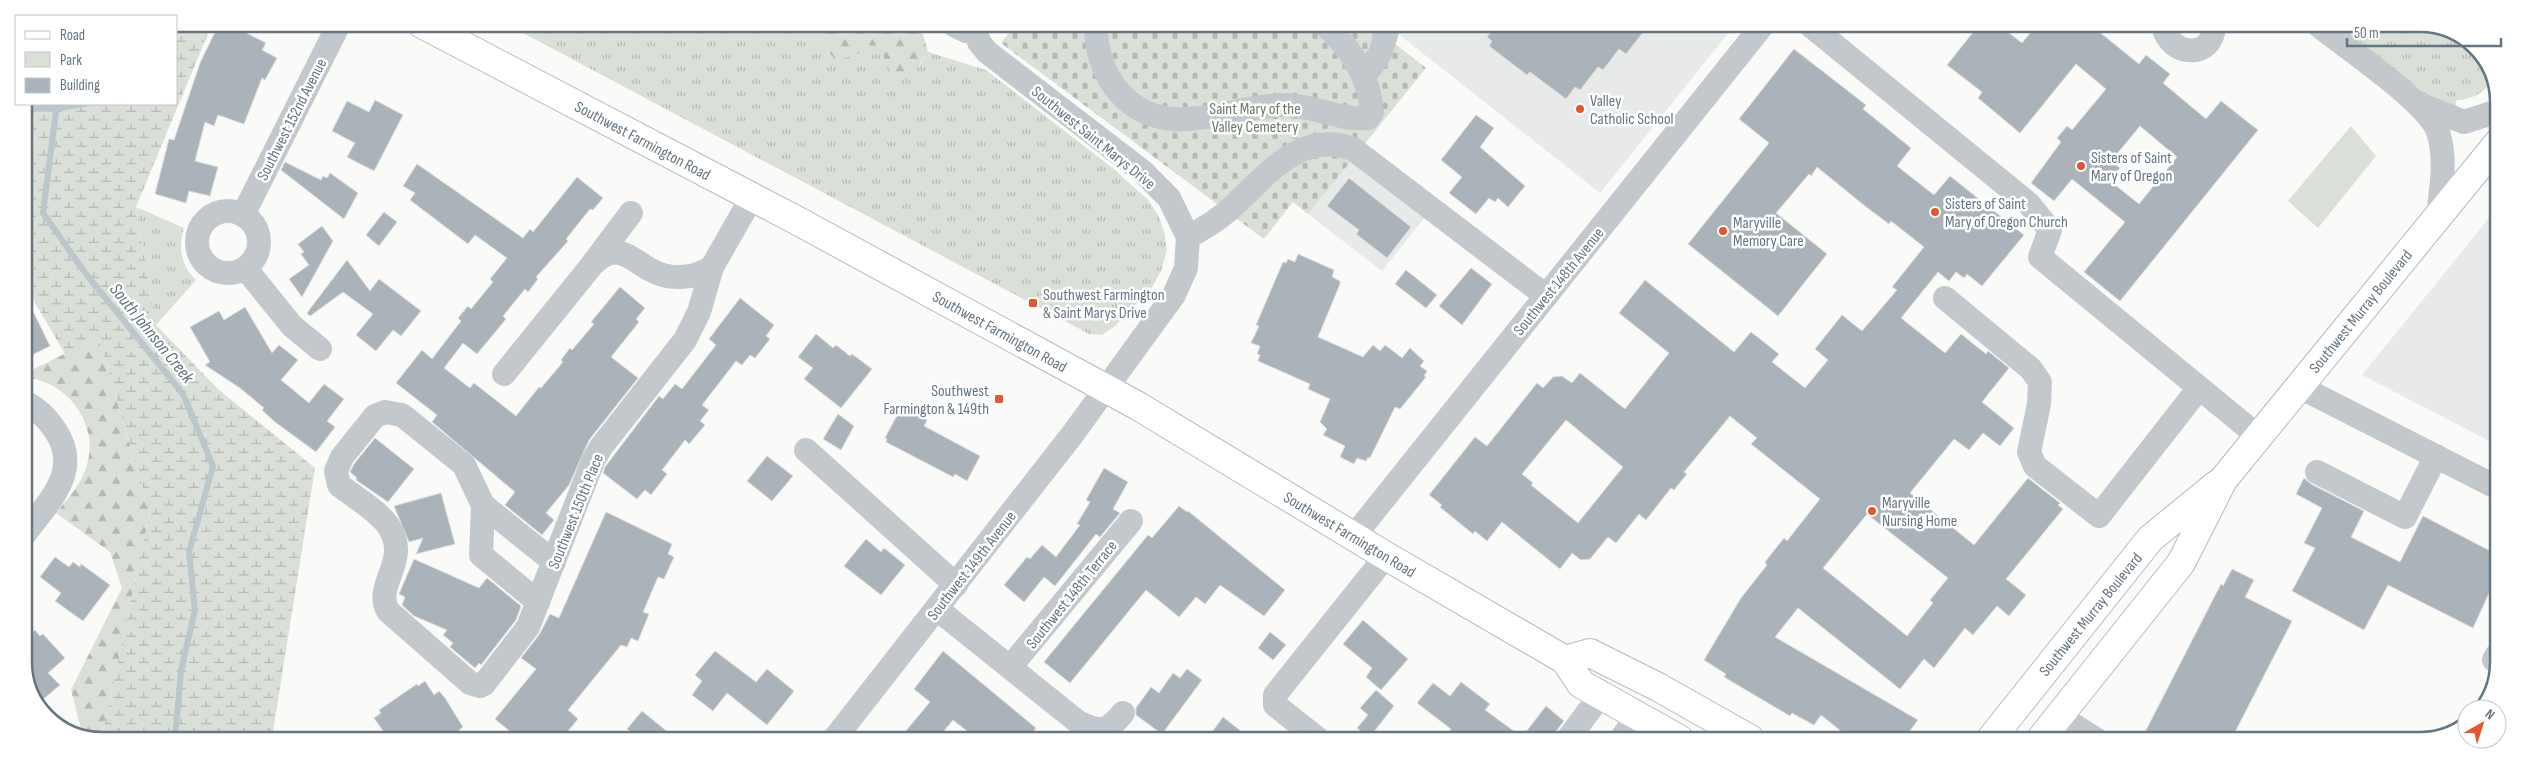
<svg xmlns="http://www.w3.org/2000/svg" width="2522" height="764" viewBox="0 0 2522 764" font-family="'Sofia Sans Condensed',sans-serif">
<defs>
<pattern id="grass-tufts" width="24" height="20" patternUnits="userSpaceOnUse" patternTransform="scale(1.25)"><rect width="24" height="20" fill="#dadfd7"/><path d="M3 7l-1-3M5 7V3M7 7l1-3M15 17l-1-3M17 17v-4M19 17l1-3" fill="none" stroke="#b4b9b4"/></pattern>
<pattern id="forest-firs" width="22" height="20" patternUnits="userSpaceOnUse" patternTransform="scale(1.25)"><rect width="22" height="20" fill="#dadfd7"/><path d="M5 1l3.5 6h-7zM16 11l3.5 6h-7z" fill="#b4b9b4"/></pattern>
<pattern id="wetland-marsh" width="20" height="14" patternUnits="userSpaceOnUse" patternTransform="scale(1.25)"><rect width="20" height="14" fill="#dadfd7"/><path d="M1 5h8M5 5V1M11 12h8M15 12V8" fill="none" stroke="#b4b9b4"/></pattern>
<pattern id="cemetery-stones" width="16" height="16" patternUnits="userSpaceOnUse" patternTransform="scale(1.25)"><rect width="16" height="16" fill="#dadfd7"/><path d="M2 7V4a2 2 0 0 1 4 0v3zM10 15v-3a2 2 0 0 1 4 0v3z" fill="#b4b9b4"/></pattern>
</defs>
<rect width="100%" height="100%" fill="#fafaf8"/>
<!-- built -->
<g fill="#e8e9e9">
<polygon points="1387,25 1734,26 1600,193"/>
<polygon points="1352,159 1425,217 1382,271 1308,214"/>
<polygon points="2498,207 2497,445 2362,375"/>
</g>
<!-- grass -->
<g fill="url(#grass-tufts)">
<polygon points="506,24 808,25 835,60 858,54 868,44 878,46 920,65 928,52 986,70 1115,170 1148,200 1158,215 1164,231 1167,250 1161,271 1151,289 1115,326 1102,335 1089,334"/>
<path d="M2337,26l103,1 39,24 13,31c-11,12 -19,17 -35,18l-2,7h-16z"/>
<polygon points="24,130 39,145 24,161"/>
<path d="M136,207l48,21c-6,20 -3,38 12,52l-40,45z"/>
</g>
<!-- forest -->
<g fill="url(#forest-firs)">
<path d="M808,25h112l8,27c-10,16 -15,23 -35,23l-15,-29 -10,-1 -10,9 -23,6z"/>
<path d="M98,337l52,175 -48,226 -19,-1 -12,-47 51,-102 -12,-36 -54,-39c11,-14 24,-27 30,-45 15,-43 -18,-87 -62,-91v-3z"/>
</g>
<!-- wetland -->
<polygon fill="url(#wetland-marsh)" points="176,24 212,24 136,207 156,325 218,389 315,468 272,738 102,738 150,512 98,337 65,354 24,284 24,161 39,145 24,130 24,104 176,104"/>
<!-- cemetery -->
<polygon fill="url(#cemetery-stones)" points="1015,25 1371,25 1426,68 1308,214 1293,202 1264,239 1001,43"/>
<!-- green -->
<polygon fill="#dadfd7" points="2351,126 2376,156 2318,228 2288,201"/>
<!-- water -->
<polygon fill="#bbc7cb" points="24,104 99,104 56,112 24,111"/>
<g fill="none" stroke-linecap="round" stroke-linejoin="round">
<!-- stream -->
<polyline stroke="#bbc7cb" stroke-width="6" points="61,104 56,112 43,213 86,274 183,394 213,466 189,552 195,610 181,671 175,738"/>
</g>
<!-- building -->
<g fill="#aab3b9" stroke="#dcdcda" fill-rule="evenodd">
<polygon points="219,24 229,24 266,43 262,50 277,58 265,80 262,78 244,124 218,115 214,126 205,122 195,161 218,167 210,196 189,191 186,203 155,194 169,139 174,140 200,63"/>
<polygon points="1496,25 1542,25 1551,33 1557,25 1648,26 1626,54 1619,49 1603,70 1598,67 1580,90 1575,87 1566,99 1530,72 1527,75 1489,46 1492,41 1487,37"/>
<path d="M1978,26h22l22,17 14,-17h56l47,38 7,-9 24,19 -7,9 43,36 15,-18 37,29 -138,171 -36,-29 41,-50 -53,-43 -18,22 -23,-18 30,-41 -4,-4 10,-12 5,4 34,-41 -30,-25 -56,69 -42,-35 4,-6 -35,-27zM2140,126l37,31 -38,47 -29,-23 10,-13 -9,-7z"/>
<path d="M1794,49l72,56 -3,4 48,39 -14,18 37,29 16,-19 74,59 -42,51 -15,-12 -3,4 -8,-6 -7,9 -11,-9 -37,46 44,35 16,-19 25,20 2,-3 21,17 -27,34 32,26 -14,18 -17,-13 -14,17 -15,-11 -44,54 64,52 54,-67 32,25 -2,2 5,4 -57,70 20,16 -17,21 -12,-10 -24,29 -8,-7 -31,40 -10,-9 -24,30 -102,-81 -23,29 143,83 -15,20h-51l-31,-25 -7,10 -22,-12 -2,3 -66,-39 2,-3 -22,-14 37,-62 26,-33 -2,-3 19,-24 3,3 33,-42 -69,-55 6,-6 -27,-22 -46,56 3,2 -13,16 -3,-2 -25,32 -7,-6 -23,29 -8,-6 -18,22 -9,1 -9,-7 -12,16 -58,-47 -15,19 -12,-10 -2,3 -33,-27 2,-2 -13,-10 46,-58 12,9 50,-63 6,5 10,-11 9,-1 10,7 8,-10 45,36 44,-56 -50,-40 26,-33 89,72 17,-20 28,22 -7,8 33,26 23,-28 -13,-11 27,-34 20,16 35,-41 -5,-3 32,-40 -33,-26 -2,3 -24,-18 -48,-39 -6,9 -2,-2 -33,39 51,41 -49,62 -90,-72 81,-101 -30,-24zM1566,420l57,47 -45,56 -47,-38 2,-2 -11,-9zM1867,514l81,64 -18,22 3,3 -26,33 -84,-68z"/>
<polygon points="375,100 403,115 374,171 347,157 355,143 332,131 347,101 369,112"/>
<polygon points="1476,115 1494,128 1480,147 1525,186 1508,207 1498,198 1495,202 1489,198 1476,214 1449,193 1462,177 1441,160"/>
<polygon points="285,162 321,180 323,176 327,178 330,173 358,193 344,219 281,170"/>
<polygon points="417,164 523,238 530,229 533,232 577,177 603,198 593,210 590,209 566,239 568,241 536,277 538,279 528,292 525,289 503,316 506,319 477,354 463,343 444,368 470,388 474,383 516,416 539,387 541,388 563,362 561,360 570,348 572,350 594,324 591,322 620,287 645,308 636,319 639,322 611,357 638,378 589,440 569,485 546,513 554,520 542,535 505,505 515,492 432,422 437,415 396,383 422,350 432,359 461,321 458,318 468,306 471,309 493,282 490,279 507,258 475,235 468,244 410,200 415,193 403,186"/>
<polygon points="1349,178 1411,227 1387,258 1356,234 1359,230 1327,206"/>
<polygon points="384,212 397,222 379,246 366,235"/>
<polygon points="322,226 333,241 302,297 289,279 309,265 301,254 304,252 298,244"/>
<polygon points="1298,254 1334,270 1332,277 1340,281 1340,284 1318,337 1363,357 1373,345 1380,351 1385,345 1402,358 1410,348 1424,361 1420,366 1427,371 1424,376 1426,377 1400,409 1395,407 1370,458 1368,457 1366,461 1357,458 1354,464 1340,457 1345,446 1323,435 1327,429 1320,422 1330,399 1308,389 1310,384 1258,361 1260,355 1257,354 1260,346 1251,343 1259,326 1256,325 1283,262 1286,263 1288,259 1295,262"/>
<polygon points="347,260 370,291 379,279 421,311 401,336 393,330 376,351 356,335 373,314 343,292 310,316 307,313"/>
<polygon points="1471,268 1492,284 1462,325 1439,306"/>
<polygon points="1406,270 1437,295 1426,308 1395,284"/>
<polygon points="24,293 50,346 24,359"/>
<polygon points="740,298 774,325 766,336 770,339 755,358 750,355 742,365 736,361 702,405 709,410 700,421 705,425 689,444 685,440 662,470 667,474 651,495 645,490 637,499 603,473 605,467 659,396 663,399 675,384 682,389 716,345 709,339"/>
<polygon points="245,307 272,353 279,345 298,360 281,380 309,403 324,384 344,399 327,421 335,427 316,452 275,422 262,410 264,408 240,388 205,365 210,362 190,327 219,311 224,320"/>
<polygon points="816,334 833,348 836,345 850,356 852,354 872,369 841,408 804,379 813,368 798,357"/>
<polygon points="902,406 927,420 924,426 980,456 967,481 955,474 953,477 886,442 887,439 885,438"/>
<polygon points="838,414 854,426 841,450 823,439"/>
<polygon points="375,438 414,469 388,502 356,480 357,478 350,472 354,464"/>
<polygon points="767,456 793,476 772,501 747,481"/>
<polygon points="1104,468 1128,482 1113,509 1120,513 1100,537 1096,534 1055,586 1044,577 1024,602 1004,585 1027,557 1030,559 1042,545 1056,557 1080,525 1077,524 1090,502 1086,500"/>
<polygon points="2304,478 2311,484 2364,511 2351,537 2400,562 2423,516 2496,554 2496,578 2473,628 2388,585 2364,630 2292,591 2315,548 2304,543 2322,508 2296,494"/>
<polygon points="441,493 455,544 416,554 423,538 409,542 394,506"/>
<polygon points="1179,506 1187,512 1188,511 1285,590 1264,616 1220,585 1205,604 1196,597 1179,617 1146,590 1070,683 1044,662 1148,535 1152,538"/>
<polygon points="606,512 672,544 668,554 674,557 664,579 658,577 643,612 649,614 638,641 631,638 627,647 621,645 568,710 578,719 562,738 518,738 495,719 536,669 521,658 539,635 550,614 559,618"/>
<polygon points="866,539 881,552 884,548 905,565 881,595 844,566"/>
<polygon points="55,557 69,567 73,562 80,567 81,564 110,585 83,621 55,601 61,593 40,577"/>
<polygon points="414,559 479,588 487,578 521,606 516,620 481,665 479,663 475,668 450,647 453,643 443,635 447,630 414,616 402,605 405,597 399,594"/>
<polygon points="2232,569 2254,580 2245,597 2292,621 2231,740 2141,740 2221,584 2223,586"/>
<polygon points="1363,620 1408,659 1381,690 1366,677 1372,668 1343,644"/>
<polygon points="35,630 40,636 43,634 65,658 48,673 60,685 41,701 35,694 24,667 24,639"/>
<polygon points="1270,632 1286,645 1273,660 1258,648"/>
<polygon points="715,651 756,682 767,669 794,691 767,725 727,693 713,711 692,695 702,681 695,675"/>
<polygon points="943,651 1036,728 1028,739 977,739 953,720 938,738 900,738 930,702 914,689"/>
<polygon points="1187,669 1202,680 1162,734 1136,715 1136,708 1151,687 1159,693 1173,673 1180,678"/>
<polygon points="425,681 434,695 439,691 445,698 463,727 459,730 465,738 388,738 374,718 381,713 379,710 417,684 418,686"/>
<polygon points="1461,682 1490,704 1485,710 1522,737 1546,706 1564,721 1550,739 1443,739 1451,729 1417,703 1433,683 1450,696"/>
<polygon points="1376,690 1394,706 1369,738 1357,728 1368,715 1360,708"/>
<polygon points="642,711 675,738 638,738 627,729"/>
<polygon points="1223,717 1251,739 1207,739"/>
</g>
<g fill="none" stroke-linecap="round" stroke-linejoin="round">
<defs>
<g id="major">
<polyline points="422,24 796,220 1138,406 1386,556 1565,660 1581,684 1679,739"/>
<polyline points="1565,660 1590,653 1658,687 1750,739"/>
<polyline points="1990,740 2150,539 2216,485"/>
<polyline points="2040,740 2181,563 2223,480 2498,143"/>
</g>
</defs>
<!-- major casing -->
<use href="#major" stroke="#b5babe" stroke-width="30"/>
<!-- minor -->
<g stroke="#c3c8cc" stroke-width="24">
<polyline points="954,25 966,31 975,32"/>
<path d="M1096,25c0,24 7,49 23,67 45,52 109,14 166,13 28,0 55,16 83,13l4,-6c-3,-35 -21,-64 -47,-87"/>
<polyline points="1811,26 2029,204 2050,230 2040,257 2258,436"/>
<path d="M2163,26c7,32 50,33 51,0"/>
<path d="M2319,26c26,21 110,77 119,106 9,28 3,56 0,84"/>
<polyline points="1364,77 1380,54 1389,25"/>
<polyline points="2419,104 2464,122 2498,111"/>
<circle cx="228" cy="242" r="31"/>
<polyline points="243,215 339,24"/>
<path d="M1188,237c15,-8 29,-16 42,-28 36,-32 69,-80 123,-60l193,147"/>
<polyline points="594,262 631,213"/>
<polyline points="246,269 292,326 320,349"/>
<polyline points="1945,298 2031,369 2040,382 2039,404 2029,452 2035,466 2099,516 2199,388"/>
<path d="M504,374l88,-109c5,-5 11,-11 19,-12 14,-3 27,10 38,16 20,12 45,10 63,-2"/>
<polyline points="2298,386 2496,487"/>
<path d="M24,402c13,6 23,16 31,28 28,41 -7,72 -31,105"/>
<polyline points="806,450 956,585"/>
<polyline points="2317,472 2405,517 2436,456"/>
<polyline points="483,505 481,555 538,602"/>
<polyline points="1354,536 1762,26"/>
<path d="M554,562l-71,-57 -19,-40 -62,-50 -17,-3 -10,4 -33,41 -6,14 3,14c14,11 41,27 50,42 22,34 -16,58 -1,84l82,72 10,3 4,-2 44,-57 65,-166 8,-14 84,-107 14,-28 13,-45 40,-70"/>
<path d="M937,609l141,113c23,11 29,10 45,-9"/>
<polyline points="2496,661 2494,660 2496,656"/>
<polyline points="1011,666 1131,521"/>
<polyline points="2059,716 2097,740"/>
<polyline points="835,738 1072,435 1174,295 1186,268 1188,237 1169,198 1142,171 987,52 979,42 974,25"/>
<polyline points="1318,739 1275,705 1275,695 1386,556"/>
<polyline points="1568,739 1600,696"/>
<polyline points="1621,739 1637,716"/>
</g>
<!-- major -->
<use href="#major" stroke="#fff" stroke-width="28"/>
</g>
<!-- markers -->
<g fill="#e4572e" stroke="#fff" stroke-width="2">
<circle cx="1580" cy="109" r="5"/>
<circle cx="2081" cy="166" r="5"/>
<circle cx="1935" cy="212" r="5"/>
<circle cx="1723" cy="231" r="5"/>
<rect x="1028" y="298" width="10" height="10" rx="2.5"/>
<rect x="994" y="394" width="10" height="10" rx="2.5"/>
<circle cx="1872" cy="511" r="5"/>
</g>
<g text-anchor="middle" stroke-width="5" stroke-linejoin="round" paint-order="stroke">
<!-- poi labels -->
<g font-size="16" fill="#657683" stroke="#fff" text-anchor="start">
<text x="1590" y="106">Valley<tspan x="1590" dy="18">Catholic School</tspan></text>
<text x="2091" y="163">Sisters of Saint<tspan x="2091" dy="18">Mary of Oregon</tspan></text>
<text x="1945" y="209">Sisters of Saint<tspan x="1945" dy="18">Mary of Oregon Church</tspan></text>
<text x="1733" y="228">Maryville<tspan x="1733" dy="18">Memory Care</tspan></text>
<text x="1043" y="300">Southwest Farmington<tspan x="1043" dy="18">&amp; Saint Marys Drive</tspan></text>
<text x="989" y="396" text-anchor="end">Southwest<tspan x="989" dy="18">Farmington &amp; 149th</tspan></text>
<text x="1882" y="508">Maryville<tspan x="1882" dy="18">Nursing Home</tspan></text>
</g>
<!-- park labels -->
<g font-size="16" fill="#687a64" stroke="#fff">
<text x="1255" y="114">Saint Mary of the<tspan x="1255" dy="18">Valley Cemetery</tspan></text>
</g>
<!-- street labels -->
<g font-size="16" fill="#657683" stroke="#fff">
<text transform="translate(291 119) rotate(-63)" y="6">Southwest 152nd Avenue</text>
<text transform="translate(1094 137) rotate(39)" y="6">Southwest Saint Marys Drive</text>
<text transform="translate(643 140) rotate(28)" y="6">Southwest Farmington Road</text>
<text transform="translate(1558 281) rotate(-51)" y="6">Southwest 148th Avenue</text>
<text transform="translate(2360 311) rotate(-51)" y="6">Southwest Murray Boulevard</text>
<text transform="translate(1000 331) rotate(29)" y="6">Southwest Farmington Road</text>
<text transform="translate(575 511) rotate(-68)" y="6">Southwest 150th Place</text>
<text transform="translate(1350 534) rotate(31)" y="6">Southwest Farmington Road</text>
<text transform="translate(971 565) rotate(-52)" y="6">Southwest 149th Avenue</text>
<text transform="translate(1071 594) rotate(-51)" y="6">Southwest 148th Terrace</text>
<text transform="translate(2090 614) rotate(-51)" y="6">Southwest Murray Boulevard</text>
</g>
<!-- water labels -->
<g font-size="18" font-style="italic" fill="#60757c" stroke="#fff">
<text transform="translate(152 333) rotate(51)" y="6">South Johnson Creek</text>
</g>
</g>
<!-- crop -->
<path d="M0 0H2522V764H0ZM102 32H2420A70 70 0 0 1 2490 102V662A70 70 0 0 1 2420 732H102A70 70 0 0 1 32 662V102A70 70 0 0 1 102 32Z" fill="#fff" fill-rule="evenodd"/>
<path fill="none" stroke="#657683" stroke-width="2.5" d="M102 32H2420A70 70 0 0 1 2490 102V662A70 70 0 0 1 2420 732H102A70 70 0 0 1 32 662V102A70 70 0 0 1 102 32Z"/>
<!-- legend -->
<rect x="15" y="15" width="162" height="90" fill="#ffffff" stroke="#c1c8cd"/>
<rect x="25" y="31" width="25" height="8" fill="#ffffff" stroke="#c1c8cd"/>
<text x="60" y="40" font-size="15" fill="#657683">Road</text>
<rect x="25" y="52" width="25" height="15" fill="#dadfd7" stroke="#c1c8cd"/>
<text x="60" y="65" font-size="15" fill="#657683">Park</text>
<rect x="25" y="78" width="25" height="15" fill="#aab3b9" stroke="#c1c8cd"/>
<text x="60" y="90" font-size="15" fill="#657683">Building</text>
<!-- north arrow -->
<g transform="translate(2482 724) rotate(39)"><circle r="24" fill="#ffffff" stroke="#c1c8cd"/>
<path d="M0-4L9 19L0 12L-9 19Z" fill="#e4572e"/>
<text y="-8" font-size="14" font-weight="bold" text-anchor="middle" fill="#657683">N</text>
</g>
<!-- scale -->
<path d="M2347 38v8h154v-8" fill="none" stroke="#657683" stroke-width="2.5"/>
<text x="2354" y="38" font-size="15" fill="#657683" stroke="#ffffff" stroke-width="4" paint-order="stroke">50 m</text>
</svg>
